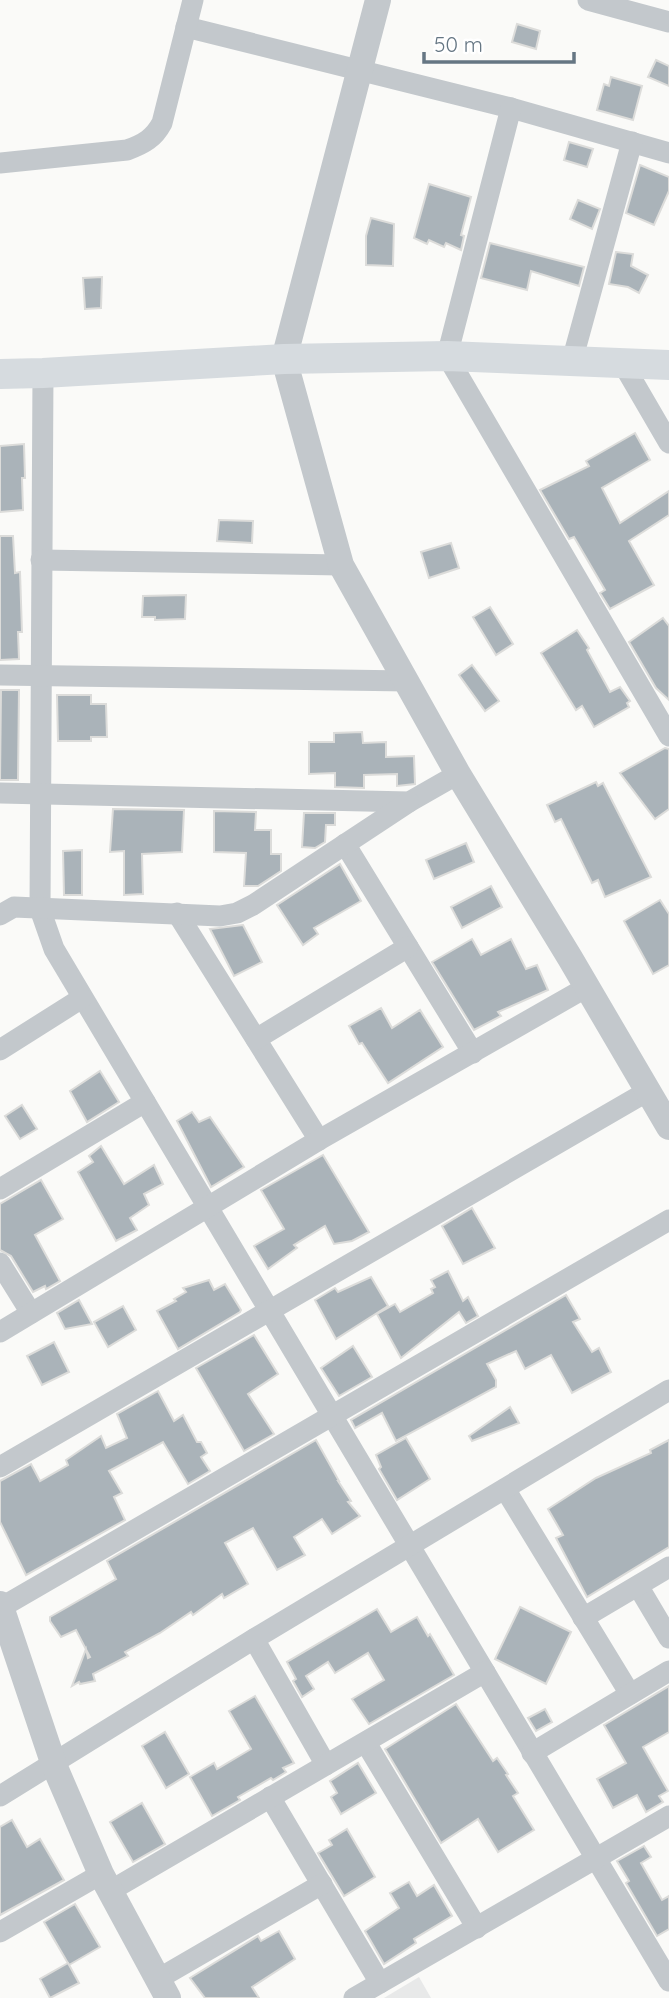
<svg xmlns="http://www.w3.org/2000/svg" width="669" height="1998" viewBox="0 0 669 1998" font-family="Quicksand,sans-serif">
<rect width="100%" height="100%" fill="#fafaf8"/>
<!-- built -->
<polygon fill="#e8e9e9" points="419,1977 431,1998 384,1998"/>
<!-- building -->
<g fill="#aab3b9" stroke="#dcdcda" stroke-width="2">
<polygon points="517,24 540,31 536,49 512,42"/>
<polygon points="656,60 669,66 669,86 648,77"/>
<polygon points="611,77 642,86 633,120 597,110 604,84 609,86"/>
<polygon points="569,142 593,149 587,167 564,160"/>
<polygon points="640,165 669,177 669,191 654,225 626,213"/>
<polygon points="429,184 471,197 461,235 464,236 461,250 446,243 444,247 429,240 427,244 414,238"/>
<polygon points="578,200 600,209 592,229 570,219"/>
<polygon points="371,218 394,224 393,266 366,265 366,236"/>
<polygon points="490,243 584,267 579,286 531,271 527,290 481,278"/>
<polygon points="616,252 633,254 631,266 648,275 639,293 628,287 609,284"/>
<polygon points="102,277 101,308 85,309 83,278"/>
<polygon points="635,433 650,460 602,488 620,523 669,491 669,515 629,541 654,585 610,609 600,593 605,590 574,537 569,539 540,490 589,466 586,461"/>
<polygon points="24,444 25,478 22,478 23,510 0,512 0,446"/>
<polygon points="219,520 253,521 252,543 217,541"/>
<polygon points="0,536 13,536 15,573 20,572 22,632 18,632 19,659 0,660"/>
<polygon points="451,543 459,568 429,578 421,552"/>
<polygon points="186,595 185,619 155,620 155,617 142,617 143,596"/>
<polygon points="490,607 513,644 496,655 473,617"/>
<polygon points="663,618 669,626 669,700 656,688 629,642"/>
<polygon points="577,630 589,648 587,650 610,692 620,687 630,701 627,703 629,707 594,727 582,706 576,710 541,653"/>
<polygon points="472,665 499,701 485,711 459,675"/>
<polygon points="1,690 19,690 18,780 0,780"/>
<polygon points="57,695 91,695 91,704 106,704 107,737 91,737 91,741 58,741"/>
<polygon points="362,732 363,743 386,742 386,757 414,756 415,784 397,786 397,774 364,775 364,788 335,787 335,773 309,774 309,742 334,742 334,733"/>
<polygon points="665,748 669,749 669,809 655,819 620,773"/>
<polygon points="596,782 598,786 603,783 651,877 605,897 598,880 592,883 561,819 555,822 547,805"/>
<polygon points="113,809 184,810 182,852 142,854 143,894 124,895 124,851 110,852"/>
<polygon points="214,811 256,812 255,830 271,830 271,854 281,854 281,871 258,886 244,886 246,853 214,852"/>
<polygon points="304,813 335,813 335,825 326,825 325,842 315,848 302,847"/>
<polygon points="466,843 474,862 434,879 426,860"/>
<polygon points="82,850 82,895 64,895 63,851"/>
<polygon points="340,864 361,901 314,928 318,934 303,945 277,905"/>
<polygon points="491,886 502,907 462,928 451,907"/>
<polygon points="660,900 669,914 669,965 653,974 624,921"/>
<polygon points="243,925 262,962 234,976 210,929"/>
<polygon points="472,939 481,955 511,939 526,969 537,965 548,990 498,1012 501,1016 474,1030 432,962"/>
<polygon points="381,1008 392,1028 420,1010 443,1047 388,1083 362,1043 359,1044 349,1026"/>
<polygon points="100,1071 119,1102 87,1122 70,1091"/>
<polygon points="22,1105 37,1129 20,1139 5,1116"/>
<polygon points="192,1112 199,1122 210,1117 244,1167 211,1187 177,1121"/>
<polygon points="101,1146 124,1184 154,1165 163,1184 144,1194 149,1205 130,1218 137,1230 116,1241 78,1172 93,1162 89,1156"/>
<polygon points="323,1155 369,1232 352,1241 334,1244 325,1226 294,1245 297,1248 268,1269 254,1246 284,1229 261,1190"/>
<polygon points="41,1180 63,1219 35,1235 60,1281 46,1289 45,1286 33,1292 11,1256 0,1250 0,1204"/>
<polygon points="472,1208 495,1248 463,1264 442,1226"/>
<polygon points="448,1271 463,1301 468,1297 478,1316 466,1323 459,1312 401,1358 377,1314 395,1304 400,1312 433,1293 431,1289 435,1287 431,1280"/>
<polygon points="371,1277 388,1306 336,1339 315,1300 335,1288 338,1292"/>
<polygon points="209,1280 214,1290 225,1284 241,1310 240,1312 178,1349 157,1311 176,1301 174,1299 186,1292 183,1288"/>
<polygon points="566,1295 580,1319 573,1322 592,1352 599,1348 611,1372 572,1393 551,1355 525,1369 516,1351 487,1364 496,1380 496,1387 396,1441 382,1413 355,1428 351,1420"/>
<polygon points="79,1300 92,1324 65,1329 57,1313"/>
<polygon points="123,1306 136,1330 108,1347 94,1322"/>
<polygon points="254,1335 278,1374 248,1394 274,1434 244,1451 196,1368"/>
<polygon points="54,1342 69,1372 42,1385 27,1356"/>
<polygon points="353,1346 372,1377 339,1396 321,1368"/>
<polygon points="158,1391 174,1421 183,1415 197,1442 201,1442 207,1453 201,1457 210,1471 188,1484 163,1442 109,1471 122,1493 114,1497 125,1520 26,1575 0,1522 0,1481 31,1464 40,1481 68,1465 66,1460 101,1436 106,1448 127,1438 117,1414"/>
<polygon points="510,1407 519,1423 472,1441 469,1436"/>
<polygon points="406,1438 430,1479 397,1500 379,1469 381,1467 376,1455"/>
<polygon points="316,1440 339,1481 338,1481 351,1501 348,1502 360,1516 332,1534 322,1519 294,1537 305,1555 277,1570 253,1528 225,1543 248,1584 224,1598 222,1594 193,1615 191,1612 160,1633 125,1652 128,1656 93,1674 95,1681 80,1684 79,1682 72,1686 86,1649 88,1658 90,1657 76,1630 61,1637 50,1621 50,1617 116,1579 107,1561"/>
<polygon points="669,1440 669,1547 587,1597 556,1538 563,1535 548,1509 596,1478 651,1453 650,1450"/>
<polygon points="520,1607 571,1632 546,1684 495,1659"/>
<polygon points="377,1609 391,1632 417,1617 428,1636 430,1634 454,1675 369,1724 352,1699 384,1680 368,1653 335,1673 328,1662 306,1676 314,1689 302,1697 293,1681 296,1679 287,1662"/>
<polygon points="669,1686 669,1732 643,1747 668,1791 659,1796 663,1802 646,1812 637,1795 613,1808 597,1779 626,1763 604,1725"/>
<polygon points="255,1696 294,1763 283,1768 286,1772 273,1780 271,1778 238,1797 240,1800 212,1816 190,1777 214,1763 217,1769 251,1749 229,1711"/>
<polygon points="456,1704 493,1761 497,1758 508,1774 506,1775 518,1793 513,1796 534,1830 498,1852 478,1819 441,1843 385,1749"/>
<polygon points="545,1709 552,1722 536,1731 528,1718"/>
<polygon points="165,1732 189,1774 166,1788 142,1746"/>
<polygon points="358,1763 376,1793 341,1814 331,1797 337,1793 330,1781"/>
<polygon points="142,1803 165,1844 133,1862 110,1822"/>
<polygon points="12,1820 27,1847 40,1839 64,1880 0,1915 0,1827"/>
<polygon points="347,1829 375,1877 344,1896 318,1853 332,1845 329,1840"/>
<polygon points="644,1846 651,1857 641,1863 662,1900 669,1896 669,1929 657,1936 626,1883 629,1881 617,1861"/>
<polygon points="409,1882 417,1896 434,1885 452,1916 414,1939 416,1943 384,1964 365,1931 399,1908 390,1893"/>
<polygon points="75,1904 100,1947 69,1965 44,1922"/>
<polygon points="279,1931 295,1959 252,1987 259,1998 205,1998 190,1978 258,1936 261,1941"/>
<polygon points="68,1963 79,1983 50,1998 40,1979"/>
</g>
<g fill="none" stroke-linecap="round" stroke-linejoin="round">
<!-- minor -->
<g stroke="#c3c8cc" stroke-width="21">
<polyline points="588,0 669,22"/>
<polyline points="186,27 511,108 669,153"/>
<polyline points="511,108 447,356 669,736"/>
<path d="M0,163l127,-13c17,-6 27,-12 35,-27l31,-123"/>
<polyline points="572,361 632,142"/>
<polyline points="623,364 669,443"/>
<polyline points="43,373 40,909 54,949 669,1981"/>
<polyline points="41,560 341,565"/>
<polyline points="0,675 408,681"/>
<polyline points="0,793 409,802 458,774"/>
<polyline points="345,844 473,1053"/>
<polyline points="177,913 319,1140"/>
<polyline points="0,915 14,907 220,916 237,913 253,905 409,802"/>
<polyline points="256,1039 408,947"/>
<polyline points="0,1050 82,998"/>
<polyline points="0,1189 145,1102"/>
<polyline points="0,1263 31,1313"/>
<polyline points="0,1332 319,1140 587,987"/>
<polyline points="0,1467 648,1091"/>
<polyline points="505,1489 630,1694"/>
<polyline points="638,1586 669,1638"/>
<polyline points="2,1607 669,1220"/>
<polyline points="583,1618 669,1567"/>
<polyline points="254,1639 326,1765"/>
<polyline points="366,1743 477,1928"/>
<polyline points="532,1753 669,1671"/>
<polyline points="0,1796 254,1639 669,1390"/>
<polyline points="270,1797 380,1983"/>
<polyline points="110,1891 485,1672"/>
<polyline points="0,1932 101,1874"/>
<polyline points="158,1979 322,1884"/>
<polyline points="354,1998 669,1816"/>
</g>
<!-- tertiary -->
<g stroke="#c3c8cc" stroke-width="26">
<polyline points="378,0 284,359 341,565 458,774 570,958 669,1127"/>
<polyline points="0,1604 54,1765 101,1874 168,1998"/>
</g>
<!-- secondary -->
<polyline stroke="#d6dbdf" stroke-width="30" points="0,374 43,373 284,359 447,356 669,365"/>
</g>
<!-- scale -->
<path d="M424 52v10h150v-10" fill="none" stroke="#657683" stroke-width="3.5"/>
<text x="434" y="52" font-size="21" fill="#657683" stroke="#ffffff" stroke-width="5" paint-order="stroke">50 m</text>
</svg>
